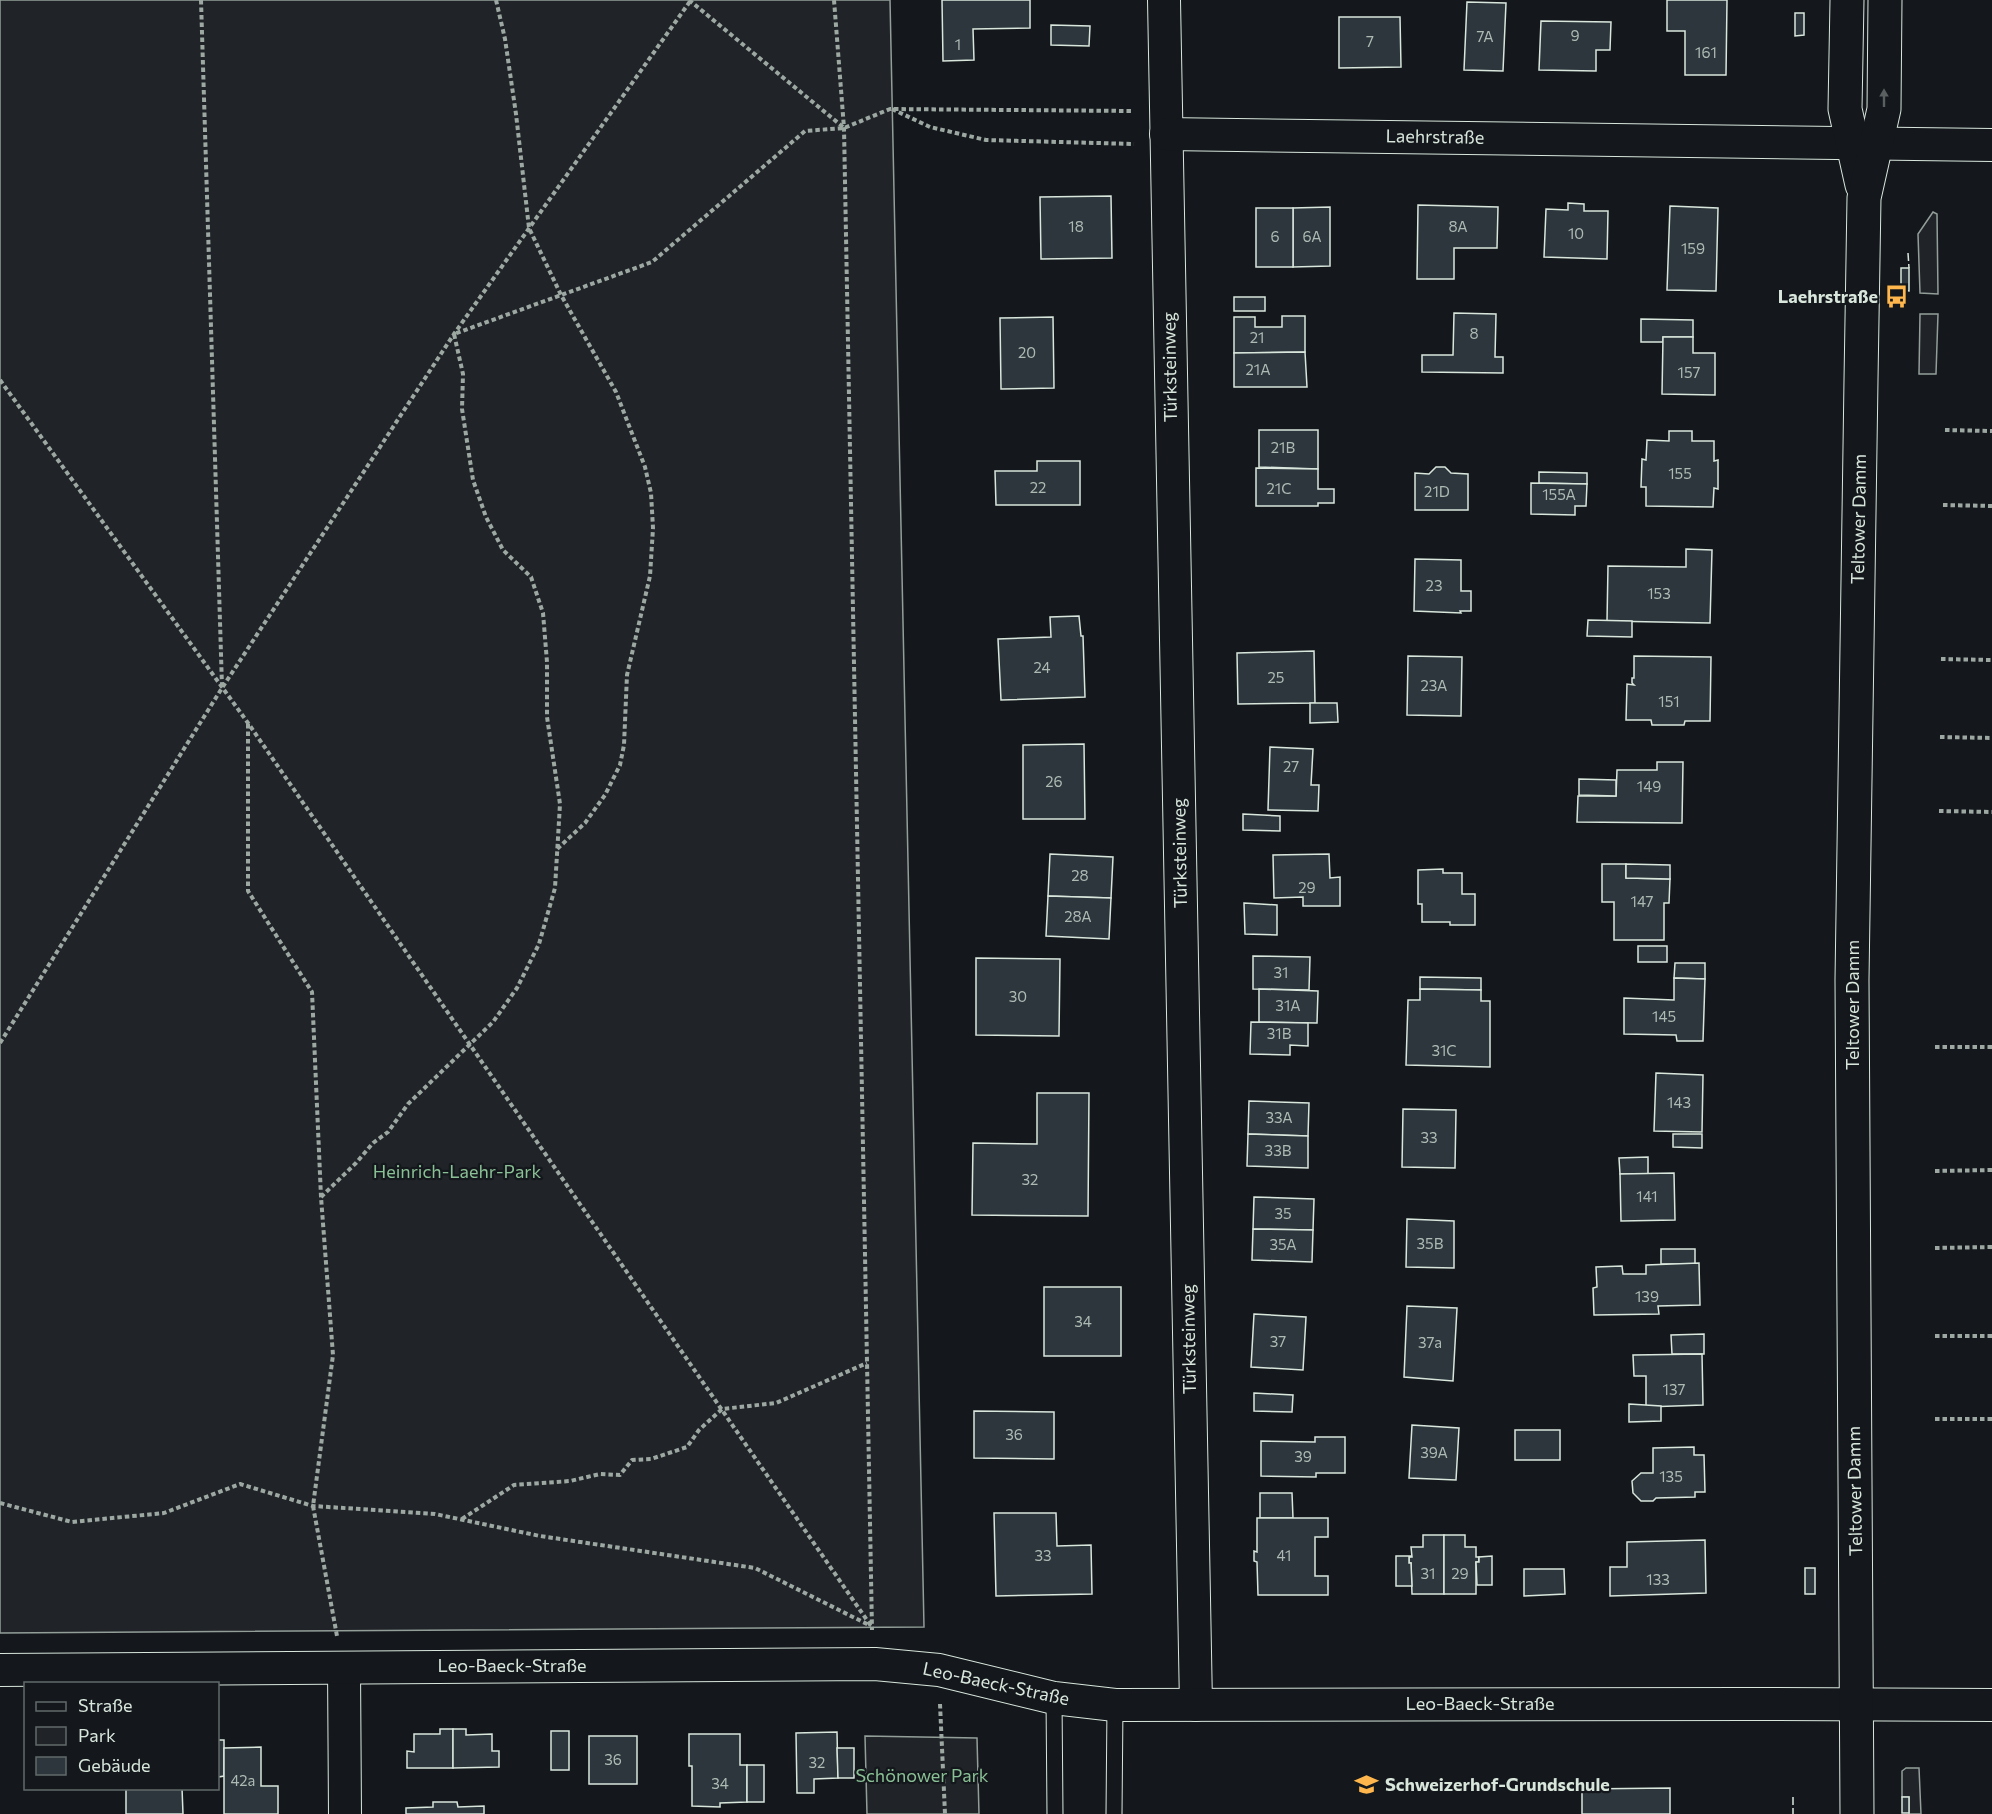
<svg xmlns="http://www.w3.org/2000/svg" width="1992" height="1814" viewBox="0 0 1992 1814" font-family="Commissioner,sans-serif">
<rect width="100%" height="100%" fill="#14181c"/>
<!-- green -->
<g fill="#202428" stroke="#939e99" stroke-width="1.5">
<polygon points="0,0 890,0 924,1627 0,1633"/>
<polygon points="1933,212 1937,214 1938,294 1920,293 1918,234"/>
<polygon points="1920,314 1938,314 1936,374 1919,374"/>
<polygon points="865,1736 977,1738 979,1814 867,1814"/>
<polygon points="1906,1768 1919,1768 1921,1814 1909,1814 1909,1797 1902,1797 1902,1771"/>
</g>
<!-- building -->
<g fill="#2c363c" stroke="#d8e6dc" stroke-width="1.5">
<polygon points="942,0 1030,0 1030,28 973,29 974,60 943,61"/>
<polygon points="1667,0 1727,0 1726,75 1685,75 1685,31 1667,31"/>
<polygon points="1467,2 1506,3 1503,71 1464,70"/>
<polygon points="1795,13 1804,13 1804,35 1795,36"/>
<polygon points="1339,17 1400,17 1401,67 1339,68"/>
<polygon points="1541,21 1611,22 1610,50 1596,50 1596,71 1539,70"/>
<polygon points="1051,25 1090,26 1089,46 1051,45"/>
<polygon points="1111,196 1112,258 1041,259 1040,197"/>
<polygon points="1568,203 1584,204 1584,211 1608,211 1607,259 1544,257 1546,209 1568,210"/>
<polygon points="1418,205 1498,207 1497,248 1454,248 1454,279 1417,279"/>
<polygon points="1670,206 1718,208 1716,291 1667,290"/>
<polygon points="1330,207 1330,266 1293,267 1293,208"/>
<rect x="1256" y="208" width="37" height="59"/>
<polygon points="1901,268 1909,268 1909,291 1901,290"/>
<rect x="1234" y="297" width="31" height="14"/>
<polygon points="1454,313 1496,314 1495,357 1503,357 1503,373 1422,372 1422,355 1453,355"/>
<polygon points="1282,316 1305,316 1305,352 1234,353 1234,317 1255,317 1255,327 1282,327"/>
<polygon points="1053,317 1054,388 1001,389 1000,318"/>
<polygon points="1641,319 1693,320 1693,337 1663,337 1663,342 1641,342"/>
<polygon points="1663,337 1693,337 1693,353 1715,353 1715,395 1662,394"/>
<polygon points="1305,352 1307,387 1234,387 1234,353"/>
<polygon points="1259,430 1318,430 1318,469 1259,467"/>
<polygon points="1669,431 1692,431 1692,441 1714,441 1714,461 1718,460 1718,489 1714,488 1713,507 1646,506 1646,487 1641,487 1642,459 1646,460 1647,440 1669,441"/>
<polygon points="1037,461 1080,461 1080,505 996,505 995,471 1037,471"/>
<polygon points="1436,467 1445,467 1451,473 1468,474 1468,510 1415,510 1415,473 1429,474"/>
<polygon points="1256,468 1318,469 1318,489 1334,489 1334,503 1318,503 1318,506 1256,506"/>
<polygon points="1539,472 1587,473 1587,484 1539,483"/>
<polygon points="1531,483 1587,484 1586,506 1575,506 1575,515 1531,514"/>
<polygon points="1686,549 1712,550 1710,623 1607,621 1608,566 1686,567"/>
<polygon points="1415,559 1461,560 1461,591 1471,591 1471,611 1460,611 1461,613 1414,611"/>
<polygon points="1079,616 1081,636 1083,636 1085,697 1001,700 998,639 1051,637 1050,617"/>
<polygon points="1588,620 1632,621 1632,637 1587,636"/>
<polygon points="1314,651 1315,703 1238,704 1237,653"/>
<polygon points="1408,656 1462,657 1461,716 1407,715"/>
<polygon points="1634,656 1711,657 1710,721 1685,721 1684,725 1652,725 1651,720 1626,720 1627,684 1634,685 1632,683 1632,678 1634,678"/>
<polygon points="1310,703 1337,703 1338,722 1310,723"/>
<polygon points="1084,744 1085,819 1023,819 1023,745"/>
<polygon points="1270,747 1313,749 1311,785 1319,785 1318,811 1268,810"/>
<polygon points="1657,762 1683,762 1682,823 1577,822 1578,796 1616,796 1617,770 1657,770"/>
<polygon points="1579,779 1616,780 1616,796 1579,795"/>
<polygon points="1243,814 1280,816 1280,831 1243,830"/>
<polygon points="1050,854 1113,857 1111,898 1048,896"/>
<polygon points="1329,854 1330,878 1340,877 1340,906 1303,906 1303,897 1274,898 1273,855"/>
<polygon points="1602,864 1626,864 1626,878 1670,879 1669,903 1664,903 1664,940 1614,940 1614,902 1602,902"/>
<polygon points="1626,864 1670,865 1670,879 1626,878"/>
<polygon points="1443,869 1443,873 1462,873 1462,894 1475,894 1475,925 1450,925 1450,922 1422,922 1422,904 1418,904 1418,870"/>
<polygon points="1048,896 1111,898 1109,939 1046,936"/>
<polygon points="1244,903 1277,905 1277,935 1245,934"/>
<rect x="1638" y="946" width="29" height="16"/>
<polygon points="1253,956 1310,957 1309,990 1253,989"/>
<polygon points="976,958 1060,959 1059,1036 976,1035"/>
<polygon points="1675,963 1705,963 1705,979 1674,978"/>
<polygon points="1420,977 1481,978 1481,990 1420,989"/>
<polygon points="1674,978 1705,979 1703,1041 1677,1041 1676,1035 1624,1034 1624,998 1674,1000"/>
<polygon points="1259,989 1318,991 1317,1023 1259,1022"/>
<polygon points="1420,989 1481,990 1481,1001 1490,1001 1490,1067 1406,1065 1408,1000 1420,1000"/>
<polygon points="1251,1022 1308,1023 1308,1046 1290,1045 1290,1055 1250,1054"/>
<polygon points="1656,1073 1703,1075 1702,1132 1654,1131"/>
<polygon points="1037,1093 1089,1093 1088,1216 972,1215 973,1143 1037,1144"/>
<polygon points="1249,1101 1309,1103 1308,1136 1248,1134"/>
<polygon points="1403,1109 1456,1110 1455,1168 1402,1167"/>
<polygon points="1248,1134 1308,1136 1308,1168 1247,1166"/>
<polygon points="1673,1134 1702,1134 1702,1148 1673,1147"/>
<polygon points="1648,1157 1648,1174 1620,1174 1619,1158"/>
<polygon points="1674,1173 1675,1220 1621,1221 1620,1174"/>
<polygon points="1254,1197 1314,1199 1313,1230 1253,1229"/>
<polygon points="1407,1219 1454,1221 1454,1268 1406,1267"/>
<polygon points="1253,1229 1313,1230 1312,1262 1252,1260"/>
<rect x="1661" y="1249" width="34" height="15"/>
<polygon points="1699,1263 1700,1305 1658,1306 1659,1314 1594,1315 1593,1288 1597,1287 1596,1267 1622,1266 1623,1274 1646,1274 1646,1265"/>
<rect x="1044" y="1287" width="77" height="69"/>
<polygon points="1407,1306 1457,1308 1453,1381 1404,1377"/>
<polygon points="1254,1314 1306,1317 1303,1370 1251,1367"/>
<polygon points="1704,1334 1704,1354 1672,1354 1671,1335"/>
<polygon points="1702,1354 1703,1405 1646,1407 1646,1376 1634,1376 1633,1355"/>
<polygon points="1254,1393 1293,1395 1292,1412 1254,1411"/>
<polygon points="1629,1404 1661,1406 1661,1421 1629,1422"/>
<polygon points="974,1411 1054,1412 1054,1459 974,1458"/>
<polygon points="1412,1425 1459,1428 1456,1480 1409,1478"/>
<rect x="1515" y="1430" width="45" height="30"/>
<polygon points="1315,1437 1345,1437 1345,1473 1316,1473 1316,1477 1261,1476 1261,1441 1315,1442"/>
<polygon points="1694,1447 1694,1455 1704,1455 1705,1492 1695,1492 1695,1497 1656,1498 1653,1501 1641,1501 1633,1493 1632,1481 1641,1473 1653,1473 1653,1448"/>
<polygon points="1260,1493 1292,1493 1293,1518 1260,1518"/>
<polygon points="994,1513 1056,1513 1057,1546 1091,1545 1092,1594 996,1596"/>
<polygon points="1257,1518 1328,1518 1328,1537 1315,1537 1315,1576 1328,1576 1328,1595 1258,1595 1257,1562 1254,1561 1254,1551 1257,1552"/>
<polygon points="1423,1535 1444,1535 1444,1594 1412,1594 1411,1563 1409,1563 1409,1557 1412,1557 1411,1547 1423,1547"/>
<polygon points="1444,1535 1465,1535 1465,1547 1476,1547 1476,1557 1479,1557 1479,1562 1476,1562 1476,1594 1444,1594"/>
<polygon points="1705,1540 1706,1593 1610,1596 1610,1567 1627,1567 1627,1542"/>
<polygon points="1396,1556 1412,1556 1409,1557 1409,1563 1411,1563 1412,1586 1396,1586"/>
<polygon points="1492,1556 1492,1585 1477,1585 1476,1562 1479,1562 1479,1557"/>
<rect x="1805" y="1568" width="10" height="26"/>
<polygon points="1524,1569 1564,1569 1565,1594 1524,1596"/>
<polygon points="440,1729 453,1729 453,1768 407,1768 407,1751 414,1752 414,1734 440,1734"/>
<polygon points="453,1729 466,1729 466,1735 492,1734 492,1751 499,1751 499,1767 453,1768"/>
<rect x="551" y="1731" width="18" height="39"/>
<polygon points="837,1732 838,1778 814,1779 814,1793 797,1793 796,1733"/>
<polygon points="689,1734 740,1734 740,1765 747,1765 747,1802 720,1803 720,1807 692,1806 692,1766 689,1766"/>
<rect x="589" y="1736" width="48" height="48"/>
<polygon points="218,1740 224,1740 224,1776 218,1777"/>
<polygon points="261,1747 261,1786 278,1786 278,1814 224,1814 224,1748"/>
<polygon points="837,1748 854,1748 854,1778 838,1778"/>
<rect x="747" y="1765" width="17" height="37"/>
<polygon points="126,1788 182,1788 183,1814 126,1814"/>
<polygon points="1670,1788 1670,1814 1582,1814 1582,1789"/>
<rect x="1902" y="1797" width="7" height="16"/>
<polygon points="433,1802 457,1802 458,1807 484,1806 484,1814 406,1814 406,1808 433,1807"/>
</g>
<g fill="none" stroke-linecap="round" stroke-linejoin="round">
<defs>
<g id="service">
<polyline points="1054,1698 1055,1814"/>
<polyline points="1114,1814 1115,1705"/>
</g>
<g id="minor">
<polyline points="1164,0 1196,1705"/>
<polyline points="1166,134 1992,145"/>
<polyline points="344,1668 345,1814"/>
<polyline points="0,1670 875,1664 939,1670 1054,1698 1115,1705 1754,1704 1992,1705"/>
</g>
<g id="secondary">
<polyline points="1847,0 1845,109 1862,185"/>
<polyline points="1857,1814 1852,980 1861,380 1864,198 1884,109 1885,0"/>
</g>
</defs>
<!-- service casing -->
<use href="#service" stroke="#d8e6dc" stroke-width="17"/>
<!-- minor casing -->
<use href="#minor" stroke="#d8e6dc" stroke-width="34"/>
<!-- secondary casing -->
<use href="#secondary" stroke="#d8e6dc" stroke-width="35"/>
<!-- path -->
<g stroke="#9da8a2" stroke-width="4" stroke-dasharray="4.5 3" stroke-linecap="butt">
<polyline points="201,0 222,687"/>
<polyline points="496,0 505,39 516,114 529,228 561,295 616,392 645,467 651,493 653,528 650,576 627,675 624,745 620,765 605,795 585,823 556,850"/>
<polyline points="689,0 843,127"/>
<polyline points="834,0 844,128 872,1630"/>
<polyline points="892,109 930,127 986,140 1134,144"/>
<polyline points="0,380 248,723 871,1626"/>
<polyline points="1945,430 1992,431"/>
<polyline points="1943,505 1992,506"/>
<polyline points="1941,659 1992,660"/>
<polyline points="248,724 248,891 312,992 321,1197 333,1355 313,1506 337,1636"/>
<polyline points="1940,737 1992,738"/>
<polyline points="1939,811 1992,812"/>
<polyline points="0,1043 222,688 454,334 691,0"/>
<polyline points="1935,1047 1992,1047"/>
<polyline points="1935,1171 1992,1170"/>
<polyline points="321,1197 356,1163 373,1143 388,1132 408,1104 493,1022 517,988 539,944 555,888 560,804 547,717 547,662 543,613 531,577 503,550 486,517 473,480 462,409 463,374 454,334 652,262 805,131 844,128 890,109 1132,111"/>
<polyline points="1935,1248 1992,1247"/>
<polyline points="1935,1336 1992,1336"/>
<polyline points="1935,1419 1992,1419"/>
<polyline points="0,1503 72,1522 164,1513 240,1484 313,1506 435,1514 540,1536 755,1568 871,1626"/>
<polyline points="462,1519 514,1485 570,1481 600,1474 620,1475 632,1460 651,1459 687,1447 699,1430 722,1409 776,1403 867,1363"/>
<polyline points="940,1704 945,1814"/>
</g>
<!-- service -->
<use href="#service" stroke="#14181c" stroke-width="15"/>
<!-- minor -->
<use href="#minor" stroke="#14181c" stroke-width="32"/>
<!-- secondary -->
<use href="#secondary" stroke="#14181c" stroke-width="33"/>
<!-- fence -->
<g stroke="#d8e6dc" stroke-width="1.5" stroke-dasharray="8 3" stroke-linecap="butt">
<polyline points="1908,253 1909,268"/>
<polyline points="1793,1797 1793,1814"/>
</g>
</g>
<!-- one-way arrows -->
<defs><path id="oneway-solid" d="M-6-.8H1V-3.2L6.5 0L1 3.2V.8H-6Z" transform="scale(1.5)"/></defs>
<use fill="#59605f" href="#oneway-solid" transform="translate(1884 98) rotate(-90)"/>
<!-- icons -->
<defs>
<symbol id="bus-bare" viewBox="-9 -9 18 18"><path d="M-5-6H5V4H4V6H2V4H-2V6H-4V4H-5ZM-3.5-4V0h7V-4ZM-3.5 1.2v1.5H-2V1.2ZM2 1.2v1.5H3.5V1.2Z" fill="#ffb74d" stroke="#14181c" stroke-width="2.5" paint-order="stroke"/></symbol>
<symbol id="school-bare" viewBox="-9 -9 18 18"><path d="M0-5L7-2L0 1L-7-2ZM-4 1L0 2.5L4 1V4Q0 6-4 4Z" fill="#ffb74d" stroke="#14181c" stroke-width="2.5" paint-order="stroke"/></symbol>
</defs>
<g fill-rule="evenodd">
<use href="#bus-bare" x="1880" y="280" width="33" height="33"/>
<use href="#school-bare" x="1350" y="1768" width="33" height="33"/>
</g>
<g text-anchor="middle" stroke-width="4.5" stroke-linejoin="round" paint-order="stroke">
<!-- number labels -->
<g font-size="15" fill="#adbab4">
<text x="1575" y="41">9</text>
<text x="1485" y="42">7A</text>
<text x="1370" y="47">7</text>
<text x="958" y="50">1</text>
<text x="1706" y="58">161</text>
<text x="1076" y="232">18</text>
<text x="1458" y="232">8A</text>
<text x="1576" y="239">10</text>
<text x="1275" y="242">6</text>
<text x="1312" y="242">6A</text>
<text x="1693" y="254">159</text>
<text x="1474" y="339">8</text>
<text x="1257" y="343">21</text>
<text x="1027" y="358">20</text>
<text x="1258" y="375">21A</text>
<text x="1689" y="378">157</text>
<text x="1283" y="453">21B</text>
<text x="1680" y="479">155</text>
<text x="1038" y="493">22</text>
<text x="1279" y="494">21C</text>
<text x="1437" y="497">21D</text>
<text x="1559" y="500">155A</text>
<text x="1434" y="591">23</text>
<text x="1659" y="599">153</text>
<text x="1042" y="673">24</text>
<text x="1276" y="683">25</text>
<text x="1434" y="691">23A</text>
<text x="1669" y="707">151</text>
<text x="1291" y="772">27</text>
<text x="1054" y="787">26</text>
<text x="1649" y="792">149</text>
<text x="1080" y="881">28</text>
<text x="1307" y="893">29</text>
<text x="1642" y="907">147</text>
<text x="1078" y="922">28A</text>
<text x="1281" y="978">31</text>
<text x="1018" y="1002">30</text>
<text x="1288" y="1011">31A</text>
<text x="1664" y="1022">145</text>
<text x="1279" y="1039">31B</text>
<text x="1444" y="1056">31C</text>
<text x="1679" y="1108">143</text>
<text x="1279" y="1123">33A</text>
<text x="1429" y="1143">33</text>
<text x="1278" y="1156">33B</text>
<text x="1030" y="1185">32</text>
<text x="1647" y="1202">141</text>
<text x="1283" y="1219">35</text>
<text x="1430" y="1249">35B</text>
<text x="1283" y="1250">35A</text>
<text x="1647" y="1302">139</text>
<text x="1083" y="1327">34</text>
<text x="1278" y="1347">37</text>
<text x="1430" y="1348">37a</text>
<text x="1674" y="1395">137</text>
<text x="1014" y="1440">36</text>
<text x="1434" y="1458">39A</text>
<text x="1303" y="1462">39</text>
<text x="1671" y="1482">135</text>
<text x="1043" y="1561">33</text>
<text x="1284" y="1561">41</text>
<text x="1428" y="1579">31</text>
<text x="1460" y="1579">29</text>
<text x="1658" y="1585">133</text>
<text x="613" y="1765">36</text>
<text x="817" y="1768">32</text>
<text x="243" y="1786">42a</text>
<text x="720" y="1789">34</text>
</g>
<!-- street labels -->
<g font-size="18" fill="#d8e6dc" stroke="#14181c">
<text transform="translate(1435 137) rotate(1)" y="6">Laehrstraße</text>
<text transform="translate(1170 367) rotate(-91)" y="6">Türksteinweg</text>
<text transform="translate(1859 519) rotate(-89)" y="6">Teltower Damm</text>
<text transform="translate(1180 853) rotate(-91)" y="6">Türksteinweg</text>
<text transform="translate(1853 1005) rotate(-90)" y="6">Teltower Damm</text>
<text transform="translate(1189 1339) rotate(-91)" y="6">Türksteinweg</text>
<text transform="translate(1855 1491) rotate(-91)" y="6">Teltower Damm</text>
<text x="512" y="1672">Leo-Baeck-Straße</text>
<text transform="translate(996 1684) rotate(12)" y="6">Leo-Baeck-Straße</text>
<text x="1480" y="1710">Leo-Baeck-Straße</text>
</g>
<!-- poi labels -->
<g font-size="18" font-weight="bold" fill="#d8e6dc" stroke="#14181c" text-anchor="end">
<text x="1878" y="303">Laehrstraße</text>
<text x="1385" y="1791" text-anchor="start">Schweizerhof-Grundschule</text>
</g>
<!-- park labels -->
<g font-size="18" fill="#8ac095" stroke="#14181c">
<text x="457" y="1178">Heinrich-Laehr-Park</text>
<text x="922" y="1782">Schönower Park</text>
</g>
</g>
<!-- legend -->
<rect x="24" y="1682" width="195" height="108" fill="#14181c" stroke="#626a69" stroke-width="1.5"/>
<rect x="36" y="1702" width="30" height="9" fill="#14181c" stroke="#626a69" stroke-width="1.5"/>
<text x="78" y="1712" font-size="18" fill="#d8e6dc">Straße</text>
<rect x="36" y="1727" width="30" height="18" fill="#202428" stroke="#626a69" stroke-width="1.5"/>
<text x="78" y="1742" font-size="18" fill="#d8e6dc">Park</text>
<rect x="36" y="1757" width="30" height="18" fill="#2c363c" stroke="#626a69" stroke-width="1.5"/>
<text x="78" y="1772" font-size="18" fill="#d8e6dc">Gebäude</text>
</svg>
